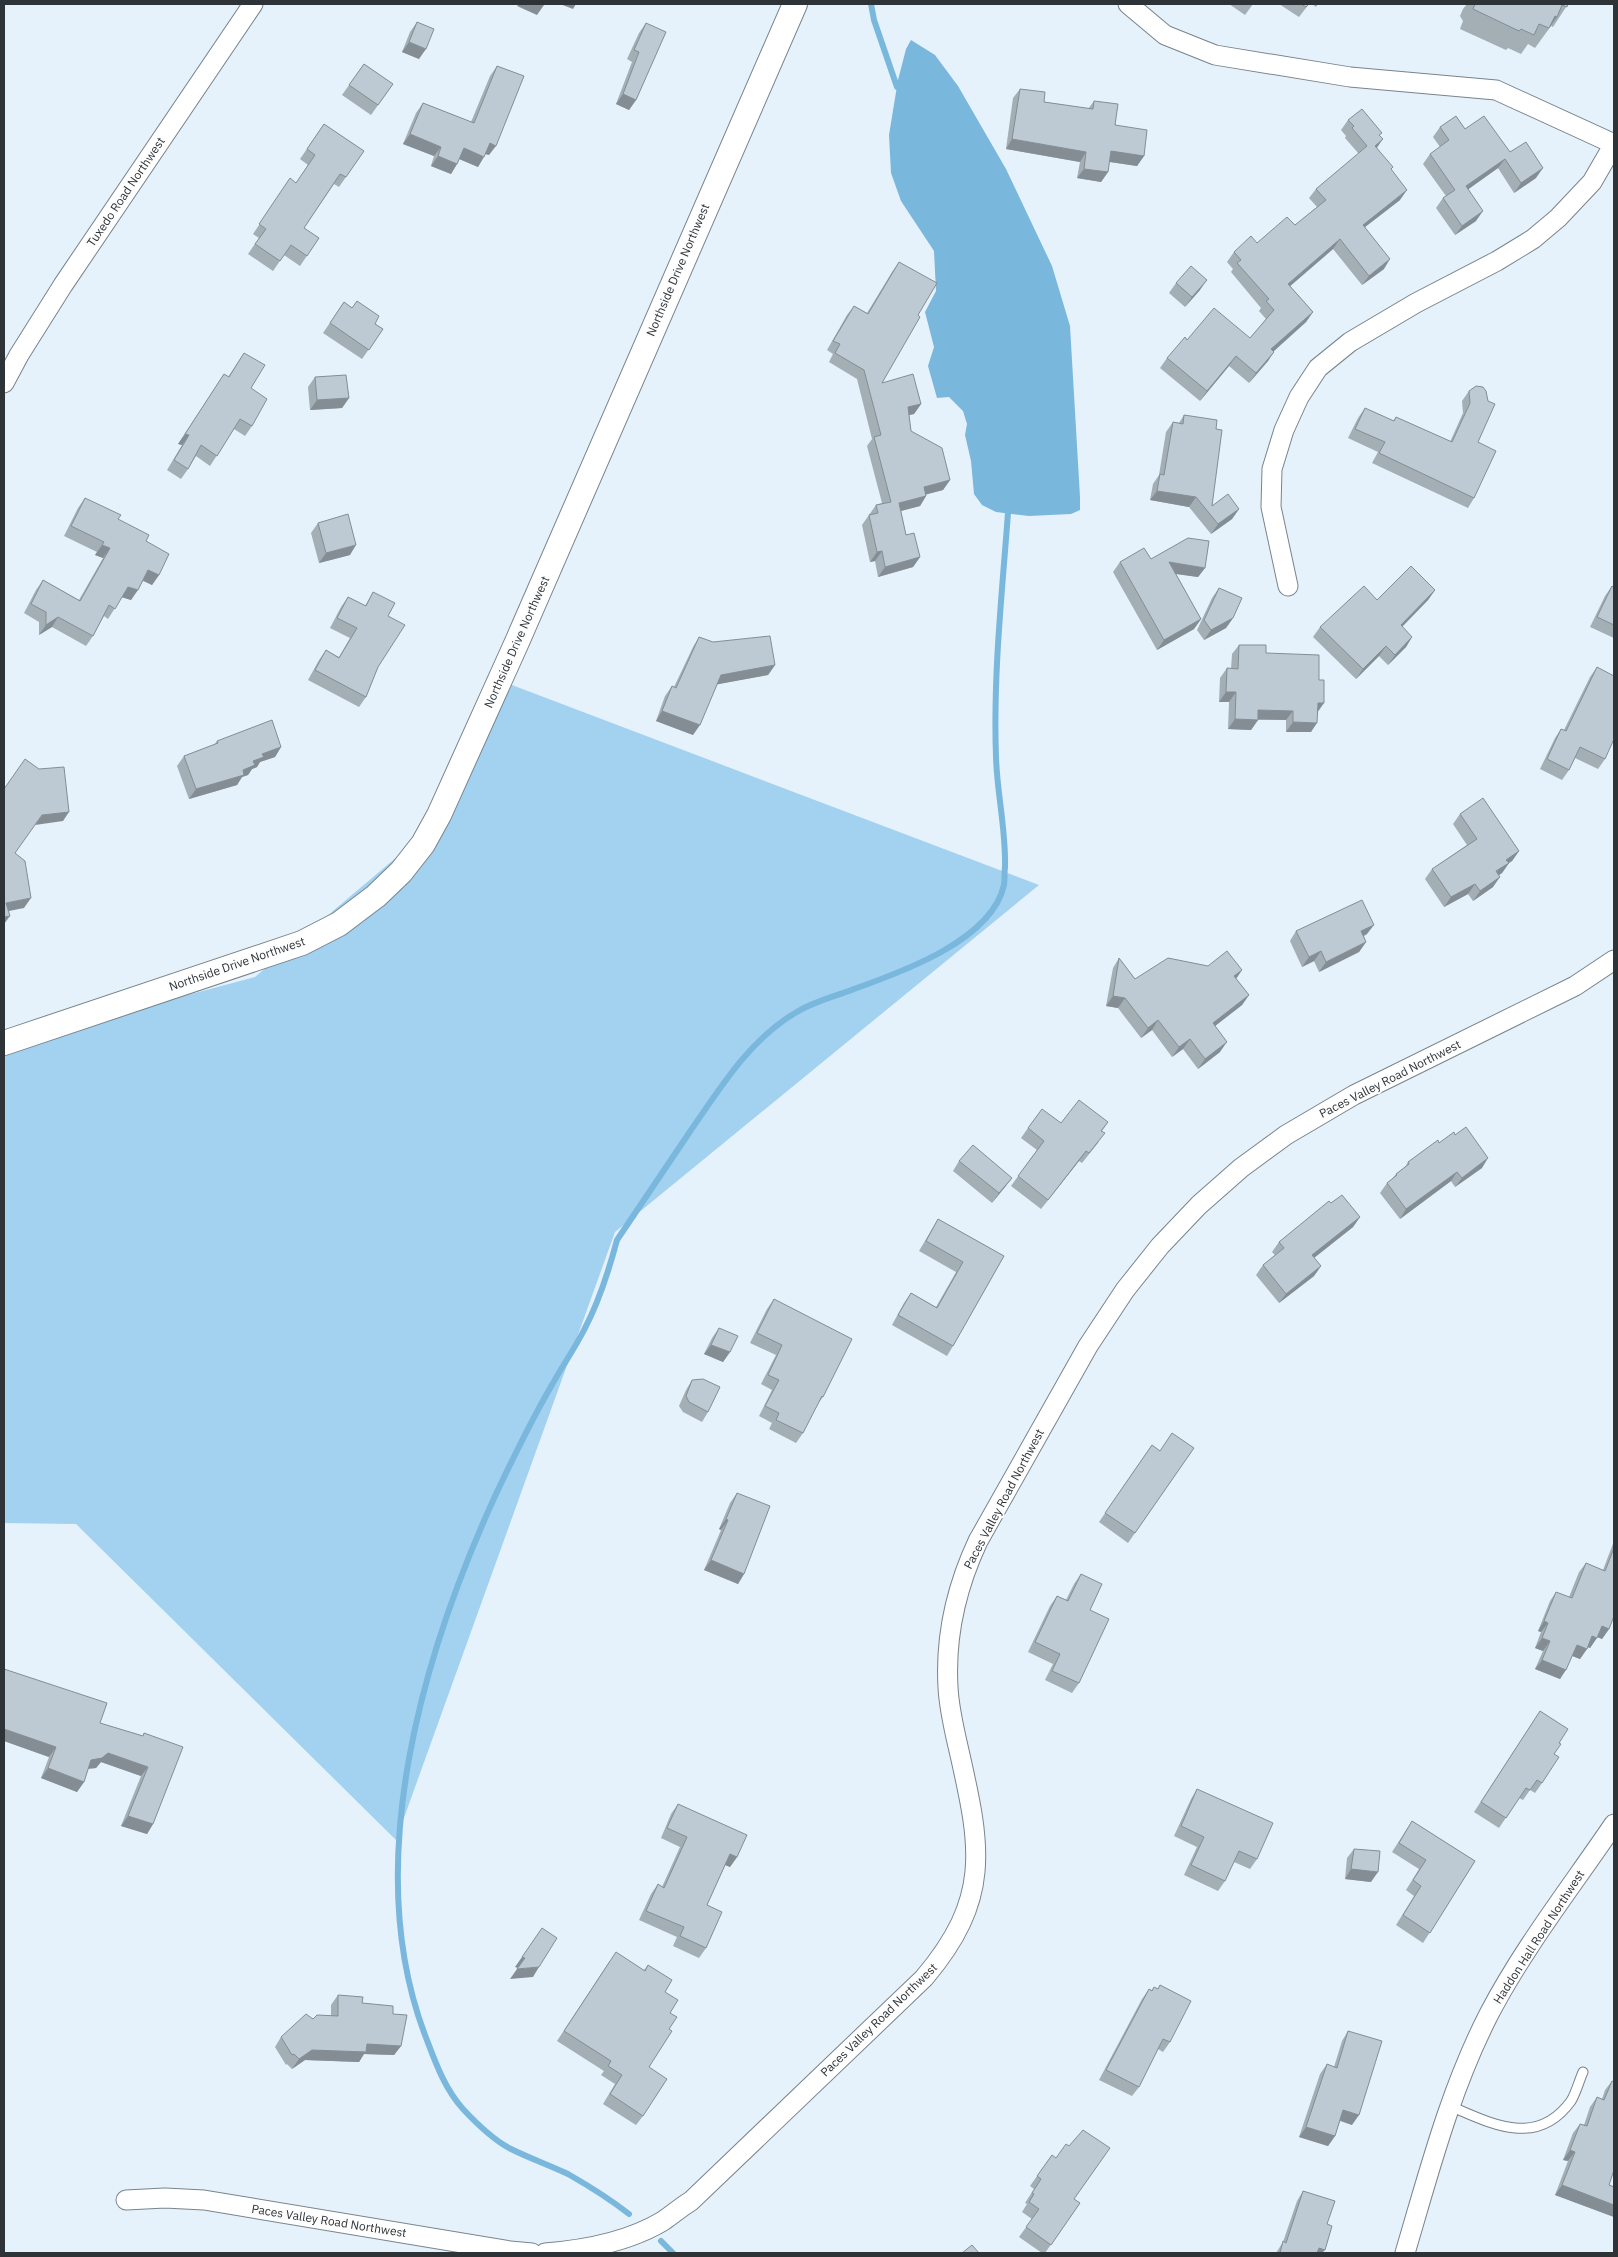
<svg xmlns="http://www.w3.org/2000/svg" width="1618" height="2257" viewBox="0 0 1618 2257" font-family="'IBM Plex Sans',sans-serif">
<rect width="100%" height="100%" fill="#e5f2fc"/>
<!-- green -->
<polygon fill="#a3d1f0" points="496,679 1039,885 615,1232 396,1840 76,1524 4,1523 4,1044 255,977 418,839"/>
<!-- water -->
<polygon fill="#7ab7dd" points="911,40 935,55 958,86 1006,169 1052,266 1070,326 1080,497 1080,510 1071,514 1029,516 996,512 982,505 974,494 971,461 965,435 967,424 963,411 949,397 937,398 928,366 934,347 925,312 936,291 934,251 901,201 891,173 889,135 898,80 906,49"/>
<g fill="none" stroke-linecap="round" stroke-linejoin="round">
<!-- stream -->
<g stroke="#7ab7dd" stroke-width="6">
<polyline points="871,4 874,20 897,87"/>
<path d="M629,2214c-19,-15 -40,-28 -61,-40 -19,-9 -39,-16 -57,-25 -18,-9 -34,-25 -48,-40 -19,-21 -28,-48 -38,-74 -65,-171 -2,-382 71,-541 18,-38 36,-75 57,-111 10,-18 22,-35 31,-53 15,-28 25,-60 33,-90 24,-36 48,-71 72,-107 30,-43 59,-92 106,-120 19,-12 39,-16 59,-24 48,-17 138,-49 150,-104 1,-6 0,-12 1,-18 1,-38 -8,-73 -9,-110 -3,-82 6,-163 12,-244"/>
<polyline points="661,2241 673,2253"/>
</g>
<defs>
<path id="service" d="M1450,2106c42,18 87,42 121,-5 5,-8 8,-20 12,-29"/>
<g id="minor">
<polyline points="1128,4 1165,35 1215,55 1350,77 1496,90 1614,144"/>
<polyline points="4,383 19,355 63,285 253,4"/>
<polyline points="1288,586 1271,507 1272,469 1284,430 1299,397 1318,368 1350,342 1416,303 1497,261 1533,239 1558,218 1592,182 1614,144"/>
<polyline points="126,2200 165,2198 204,2200 510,2251 532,2253"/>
<path d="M545,2253c39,-3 83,-11 118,-32 9,-6 18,-14 28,-20l233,-223c67,-79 57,-130 36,-223 -5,-22 -11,-45 -12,-68 -3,-52 8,-99 30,-146l110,-195 37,-56 35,-44 39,-41 42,-37 45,-33 68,-40 221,-109 39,-26"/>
<path d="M1405,2253c24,-81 45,-163 84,-239 35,-67 83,-128 125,-190"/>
</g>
<polyline id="tertiary" points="4,1043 302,943 339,924 376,896 401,872 423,844 439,815 517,642 795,4"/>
</defs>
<!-- service casing -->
<use href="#service" stroke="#78848c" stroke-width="11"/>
<!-- minor casing -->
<use href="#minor" stroke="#78848c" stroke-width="21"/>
<!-- tertiary casing -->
<use href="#tertiary" stroke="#78848c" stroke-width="26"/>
<!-- service -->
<use href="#service" stroke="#fff" stroke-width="9"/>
<!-- minor -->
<use href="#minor" stroke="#fff" stroke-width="19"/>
<!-- tertiary -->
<use href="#tertiary" stroke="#fff" stroke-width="24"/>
</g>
<!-- wall -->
<g fill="#a3aeb5">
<polygon points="1229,4 1253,4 1245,15"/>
<polygon points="1279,4 1309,4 1299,17"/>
<polygon points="1312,4 1318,4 1316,7"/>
<polygon points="1467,4 1568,4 1553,27 1551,26 1535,48 1528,44 1521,54 1508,48 1506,50 1460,29 1463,21 1460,16 1463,9"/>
<polygon points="417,22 419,59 402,52 410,32"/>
<polygon points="646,23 636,100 629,110 616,104 632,62 627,59 639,33"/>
<polygon points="364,64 393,84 371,115 342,95"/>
<polygon points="497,66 489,155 485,154 478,167 459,159 457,164 451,174 431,166 434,156 403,144 416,113 423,103 471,122 490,76"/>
<polygon points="1020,89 1044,102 1088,109 1094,101 1144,156 1137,166 1109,162 1108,172 1101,182 1077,178 1080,162 1006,149 1013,98"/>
<polygon points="1348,120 1380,136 1377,148 1391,170 1400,200 1365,227 1384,269 1362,285 1333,249 1290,286 1313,312 1306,322 1274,351 1268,361 1249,383 1229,366 1200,401 1160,368 1167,358 1187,340 1250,338 1266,319 1259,311 1261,308 1231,272 1233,269 1227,262 1234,252 1257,243 1295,225 1317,207 1309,198 1316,189 1359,154 1345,138 1346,136 1341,130"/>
<polygon points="324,124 364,151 339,187 334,184 304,228 319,238 300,266 284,255 273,271 248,254 259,238 253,234 284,188 296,183 308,165 300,159"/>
<polygon points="1440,127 1465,129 1510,152 1536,178 1514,193 1498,168 1468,189 1476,221 1455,235 1436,208 1443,198 1446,196 1423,164 1430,154 1440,147 1433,137"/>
<polygon points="899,262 918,315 882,383 921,404 914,414 909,415 911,431 950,480 943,490 926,494 926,496 920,506 901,511 906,535 920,557 913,567 878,577 875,561 870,562 862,525 876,505 882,503 867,446 872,439 857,379 829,362 833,354 827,350 847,315 854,306 867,313 892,272"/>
<polygon points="1176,283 1200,290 1185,307 1169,293"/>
<polygon points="344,302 383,329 362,359 323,333"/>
<polygon points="244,353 251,388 252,426 245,436 234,429 210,466 196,456 188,469 181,479 167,470 182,445 178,444 224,374 228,377"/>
<polygon points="315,377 349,398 342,408 310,410 308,387"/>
<polygon points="1469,391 1478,442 1474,498 1468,508 1372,463 1378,452 1348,438 1358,418 1365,408 1393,421 1396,417 1450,442 1463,413 1462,401"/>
<polygon points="1184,415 1216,429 1212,506 1239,509 1232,519 1211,534 1189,507 1150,500 1153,484 1159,475 1166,432 1173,422 1179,423"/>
<polygon points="85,498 118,519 146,541 159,575 152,585 143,581 131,600 122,597 108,619 104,616 93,636 86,646 52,627 39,635 39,622 24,613 36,590 43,580 79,600 103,558 95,555 97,552 64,536 78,508"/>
<polygon points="318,523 350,555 319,563 311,533"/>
<polygon points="1151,559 1205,568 1198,577 1176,574 1201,619 1194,629 1157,650 1113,572 1120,562"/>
<polygon points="1612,586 1614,588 1614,638 1590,627 1605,596"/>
<polygon points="1219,588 1233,618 1226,628 1204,640 1197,630 1212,598"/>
<polygon points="1435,590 1428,600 1402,627 1412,637 1406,647 1388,665 1379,656 1356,679 1313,637 1320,627 1377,600"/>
<polygon points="373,592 388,616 378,667 366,697 359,707 308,680 319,660 326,650 339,657 350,638 330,628 341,607 348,597 365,606"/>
<polygon points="699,637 775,665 768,675 717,684 693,735 656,721 665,696 672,686 674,687 693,647"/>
<polygon points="1239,645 1266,653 1318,712 1311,732 1286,732 1286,720 1258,720 1251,730 1228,729 1229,702 1219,702 1220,678 1227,668 1231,669 1232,654"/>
<polygon points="1597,667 1605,759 1598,769 1575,758 1569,770 1562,780 1540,769 1555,738 1561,729 1564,730 1590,677"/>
<polygon points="217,741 281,747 275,757 260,762 257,767 252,769 248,775 242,777 237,785 189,799 177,766 184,756 214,745"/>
<polygon points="1460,814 1519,851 1512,861 1509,863 1502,873 1499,875 1493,887 1473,901 1468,894 1444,907 1425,879 1432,869 1467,845 1453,824"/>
<polygon points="1296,931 1367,934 1364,936 1366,942 1359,952 1319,972 1314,961 1302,967 1290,941"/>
<polygon points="1119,958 1135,979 1208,966 1242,970 1236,979 1249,995 1242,1005 1215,1026 1220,1052 1198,1069 1183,1049 1172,1057 1152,1030 1141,1038 1118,1008 1106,1006 1113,968"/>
<polygon points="1108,1122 1102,1131 1098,1143 1082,1163 1079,1161 1041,1209 1011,1186 1037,1150 1021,1138 1028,1128 1061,1123"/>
<polygon points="1439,1143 1482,1168 1455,1187 1451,1181 1400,1219 1380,1193 1387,1183 1392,1179 1396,1174 1405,1167 1408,1162"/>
<polygon points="959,1161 1012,1178 1005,1187 992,1203 953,1171"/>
<polygon points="1331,1203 1360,1217 1353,1227 1314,1258 1321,1266 1314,1276 1279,1303 1256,1275 1263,1265 1275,1255 1272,1252 1279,1242"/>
<polygon points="938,1219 1004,1256 953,1346 947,1356 892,1325 904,1303 911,1293 936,1307 956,1272 919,1251 932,1229"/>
<polygon points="774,1299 823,1397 816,1406 803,1433 796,1443 769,1429 772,1423 759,1416 772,1390 761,1384 776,1355 750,1343 767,1309"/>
<polygon points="719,1328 730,1352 723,1362 704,1354 712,1338"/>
<polygon points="692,1380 708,1412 702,1422 683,1412 679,1406 686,1390"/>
<polygon points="1152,1445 1160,1451 1194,1448 1128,1543 1099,1522"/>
<polygon points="737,1493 744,1574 738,1584 704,1570 721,1530 719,1529 730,1503"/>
<polygon points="1614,1541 1614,1600 1609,1629 1602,1639 1597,1637 1590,1648 1588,1647 1580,1659 1572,1656 1560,1679 1535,1669 1543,1651 1535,1648 1541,1632 1538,1631 1550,1601 1556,1592 1569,1597 1579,1572 1586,1563 1603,1570"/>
<polygon points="1081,1574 1090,1610 1079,1683 1072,1693 1045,1680 1053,1664 1028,1652 1050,1606 1057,1596 1066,1600 1074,1584"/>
<polygon points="4,1669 100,1723 143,1736 144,1733 153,1824 147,1834 121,1826 141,1776 101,1762 96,1768 88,1769 84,1782 77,1792 41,1778 49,1757 4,1741"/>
<polygon points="1540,1711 1559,1743 1542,1783 1535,1793 1530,1790 1523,1800 1519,1798 1499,1828 1474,1812"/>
<polygon points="1197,1789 1257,1859 1250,1869 1234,1862 1225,1881 1218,1891 1184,1875 1197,1847 1174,1836 1191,1799"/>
<polygon points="678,1804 737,1857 730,1867 725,1865 707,1905 706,1948 699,1958 673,1946 677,1937 639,1920 651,1894 658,1884 662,1887 680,1847 661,1838 671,1814"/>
<polygon points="1412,1821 1475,1861 1423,1943 1396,1925 1414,1896 1406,1890 1419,1869 1392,1852"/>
<polygon points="1354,1849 1371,1882 1345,1879 1347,1858"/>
<polygon points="609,1962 644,1970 648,1965 665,1992 670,2013 669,2029 649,2067 643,2116 636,2125 603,2104 615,2084 601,2075 604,2071 557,2041"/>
<polygon points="1160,1985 1170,2042 1163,2052 1158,2049 1139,2087 1132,2096 1099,2080 1142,1999 1149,1989 1152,1990 1154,1987 1158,1989"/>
<polygon points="338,1995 393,2014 401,2046 394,2055 364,2054 359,2062 305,2060 292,2069 287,2064 286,2065 275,2047 281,2037 313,2019 331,2016 331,2005"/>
<polygon points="1348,2031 1352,2125 1340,2121 1335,2136 1328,2146 1299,2137 1320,2074 1327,2064 1334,2067 1342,2041"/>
<polygon points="1612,2081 1609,2185 1614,2187 1614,2217 1555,2195 1568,2161 1563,2160 1573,2133 1580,2124 1584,2125 1590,2107 1597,2097 1602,2099 1605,2090"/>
<polygon points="1052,2155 1074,2199 1080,2203 1045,2253 1042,2253 1019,2237 1032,2219 1022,2212 1027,2204 1025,2203 1034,2189 1030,2186"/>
<polygon points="1303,2191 1327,2224 1322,2253 1276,2253 1283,2242 1297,2201"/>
</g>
<!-- shaded-wall -->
<g fill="#848d94">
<polygon points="519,4 542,4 544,5 537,15 517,6"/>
<polygon points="560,4 576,4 573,9"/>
<polygon points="1555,16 1557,17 1543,36 1549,28"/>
<polygon points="409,42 426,49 419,59 402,52"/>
<polygon points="623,94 636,100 629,110 616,104"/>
<polygon points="410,134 441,147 434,156 403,144"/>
<polygon points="1012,139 1086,152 1080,162 1006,149"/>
<polygon points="1383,139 1376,149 1375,146"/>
<polygon points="490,143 496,146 489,155 483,153"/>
<polygon points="464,148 484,157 478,167 457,158"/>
<polygon points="1111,151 1144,156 1137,166 1104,161"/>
<polygon points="438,156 457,164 451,174 431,166"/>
<polygon points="1505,159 1498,168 1459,196 1466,186"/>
<polygon points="1543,168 1536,178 1514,193 1521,183"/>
<polygon points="1084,169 1108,172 1101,182 1077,178"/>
<polygon points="1407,190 1400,200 1356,234 1363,225"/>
<polygon points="1483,211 1476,221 1455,235 1462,226"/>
<polygon points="1340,239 1333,249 1281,294 1288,284"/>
<polygon points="1390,259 1384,269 1362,285 1369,276"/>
<polygon points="1207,280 1200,290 1185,307 1192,297"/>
<polygon points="1313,312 1306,322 1265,359 1271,349"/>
<polygon points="1274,352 1268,361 1249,383 1256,373"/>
<polygon points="1236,356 1229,366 1200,401 1207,391"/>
<polygon points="349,398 342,408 310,410 317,400"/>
<polygon points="921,404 914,414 901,417 908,407"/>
<polygon points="185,434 189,435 182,445 178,444"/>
<polygon points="950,480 943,490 917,497 924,487"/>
<polygon points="1157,491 1196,497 1189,507 1150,500"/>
<polygon points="926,496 920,506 893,513 899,503"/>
<polygon points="1239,509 1232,519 1211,534 1218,524"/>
<polygon points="102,545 110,548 103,558 95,555"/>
<polygon points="356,545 350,555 319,563 326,553"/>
<polygon points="882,551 875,561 870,562 877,552"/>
<polygon points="920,557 913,567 878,577 885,567"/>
<polygon points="1169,562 1205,568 1198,577 1162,572"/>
<polygon points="148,570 159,575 152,585 142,580"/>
<polygon points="128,587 138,590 131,600 121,597"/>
<polygon points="1435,590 1428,600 1394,635 1401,625"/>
<polygon points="58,617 52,627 39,635 46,625"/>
<polygon points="1233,618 1226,628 1204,640 1211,630"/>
<polygon points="1201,619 1194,629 1157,650 1164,640"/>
<polygon points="1412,637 1406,647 1388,665 1395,655"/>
<polygon points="1386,646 1379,656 1356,679 1363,669"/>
<polygon points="775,665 768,675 714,685 721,675"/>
<polygon points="1226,692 1236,692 1229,702 1219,702"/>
<polygon points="1318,703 1324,703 1317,713"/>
<polygon points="1258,710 1293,711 1286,720 1251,719"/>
<polygon points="662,711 700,725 693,735 656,721"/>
<polygon points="1235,719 1258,720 1251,730 1228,729"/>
<polygon points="1293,722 1317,723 1311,732 1286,732"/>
<polygon points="281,747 275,757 260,762 257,767 252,769 248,775 242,777 237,785 189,799 196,789 243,770 262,754"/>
<polygon points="69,812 63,821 35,825 42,815"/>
<polygon points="1519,851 1512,861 1509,863 1502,873 1490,881 1506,860"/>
<polygon points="1500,877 1493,887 1473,901 1480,891"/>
<polygon points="1475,884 1468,894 1444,907 1451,897"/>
<polygon points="31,898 24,908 4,912 6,903"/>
<polygon points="10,916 4,924 4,917"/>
<polygon points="1374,925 1367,934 1354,940 1361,931"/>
<polygon points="1366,942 1359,952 1319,972 1326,962"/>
<polygon points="1321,951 1314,961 1302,967 1309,957"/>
<polygon points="1242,970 1235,980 1234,976"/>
<polygon points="1249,995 1242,1005 1206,1033 1213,1023"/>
<polygon points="1113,996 1125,998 1118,1008 1106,1006"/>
<polygon points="1158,1020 1152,1030 1141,1038 1148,1028"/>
<polygon points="1190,1039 1183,1049 1172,1057 1179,1047"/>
<polygon points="1227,1042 1220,1052 1198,1069 1205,1059"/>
<polygon points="1086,1151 1079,1161 1041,1209 1048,1200"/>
<polygon points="1488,1158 1482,1168 1455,1187 1462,1178"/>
<polygon points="1457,1172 1451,1181 1400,1219 1406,1209"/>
<polygon points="1012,1178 1005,1187 992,1203 999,1193"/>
<polygon points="1360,1217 1353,1227 1305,1265 1312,1255"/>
<polygon points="1321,1266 1314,1276 1279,1303 1286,1294"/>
<polygon points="711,1345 730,1352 723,1362 704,1354"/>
<polygon points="726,1519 728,1520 721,1530 719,1529"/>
<polygon points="711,1560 744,1574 738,1584 704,1570"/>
<polygon points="1544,1621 1548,1623 1541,1632 1538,1631"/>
<polygon points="1602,1626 1609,1629 1602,1639 1595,1636"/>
<polygon points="1592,1636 1597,1638 1590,1648 1585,1646"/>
<polygon points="1542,1638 1550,1641 1543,1651 1535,1648"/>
<polygon points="1577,1645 1587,1649 1580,1659 1570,1655"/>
<polygon points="1542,1660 1566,1670 1560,1679 1535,1669"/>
<polygon points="4,1729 56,1747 49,1757 4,1741"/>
<polygon points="108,1753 148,1767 141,1776 101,1762 96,1768 84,1769 91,1760"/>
<polygon points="48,1768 84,1782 77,1792 41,1778"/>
<polygon points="128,1816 153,1824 147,1834 121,1826"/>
<polygon points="730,1854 737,1857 730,1867 723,1864"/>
<polygon points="1351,1869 1378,1872 1371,1882 1345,1879"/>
<polygon points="522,1957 525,1958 518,1968 515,1967"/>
<polygon points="539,1967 533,1977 510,1979 517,1969"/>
<polygon points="367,2044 401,2046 394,2055 364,2054 359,2062 305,2060 292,2069 299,2059 312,2050"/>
<polygon points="1343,2110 1359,2115 1352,2125 1336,2119"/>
<polygon points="1306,2127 1335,2136 1328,2146 1299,2137"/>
<polygon points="1570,2150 1575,2152 1568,2161 1563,2160"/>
<polygon points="1562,2185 1614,2205 1614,2217 1555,2195"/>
<polygon points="1319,2248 1325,2250 1322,2253 1316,2253"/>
</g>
<!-- building -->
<g fill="#bdcad3" stroke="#848d94">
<polygon points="1301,4 1309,4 1306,7"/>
<polygon points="1475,4 1568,4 1567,7 1562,5 1557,17 1555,16 1549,28 1539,24 1534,35 1521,29 1519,31 1473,9"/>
<polygon points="417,22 434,29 426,49 409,42"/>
<polygon points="646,23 666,32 636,100 623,94 639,52 634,50"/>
<polygon points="364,64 393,84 378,105 349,85"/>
<polygon points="497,66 524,76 496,146 490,143 484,157 464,148 457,164 438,156 441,147 410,134 423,103 474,123"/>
<polygon points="1020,89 1045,92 1044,102 1093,109 1094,101 1118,104 1115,125 1147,130 1144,156 1111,151 1108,172 1084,169 1086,152 1012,139"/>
<polygon points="1362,109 1382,133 1379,135 1383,139 1375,146 1393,167 1391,169 1407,190 1363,225 1390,259 1369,276 1340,239 1288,284 1313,312 1271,349 1274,352 1256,373 1236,356 1207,391 1167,358 1185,337 1187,340 1214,308 1250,338 1274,310 1266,301 1269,299 1237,263 1241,260 1234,252 1251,236 1257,243 1287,217 1295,225 1326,200 1316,189 1367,146 1352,128 1354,126 1348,120"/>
<polygon points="1456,116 1465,129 1484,116 1510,152 1526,142 1543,168 1521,183 1505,159 1466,186 1483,211 1462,226 1443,198 1455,190 1430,154 1449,140 1440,127"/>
<polygon points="324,124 364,151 346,177 340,174 304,228 319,238 307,256 291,245 280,261 255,244 266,229 259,224 290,178 296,183 315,155 307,149"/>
<polygon points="899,262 937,283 918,315 920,317 882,383 913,374 921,404 908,407 911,431 942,448 950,480 924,487 926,496 899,503 906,535 914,533 920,557 885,567 882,551 877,552 869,515 878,513 876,505 891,502 874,437 881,435 864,370 835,353 840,344 833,341 854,306 868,314"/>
<polygon points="1191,266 1207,280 1192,297 1176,283"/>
<polygon points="357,301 379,316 375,324 383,329 369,350 330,323 344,302 352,308"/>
<polygon points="244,353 265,365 251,388 267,399 252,426 240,419 217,456 201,445 188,469 174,460 189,435 185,434 224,374 229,377"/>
<polygon points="346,375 349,398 317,400 315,377"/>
<polygon points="1476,386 1483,387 1486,391 1488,401 1495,404 1478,442 1496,451 1474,498 1379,453 1385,442 1355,429 1365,408 1394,421 1396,417 1452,442 1470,403 1469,391"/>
<polygon points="1184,415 1217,420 1216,429 1222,430 1212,506 1228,494 1239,509 1218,524 1196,497 1157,491 1160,474 1164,475 1173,422 1183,424"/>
<polygon points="85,498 121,515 118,519 149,535 146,541 169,554 159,575 148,570 138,590 128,587 115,609 109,605 93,636 58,617 46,625 46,612 31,604 43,580 80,601 110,548 102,545 104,542 71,526"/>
<polygon points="348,514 356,545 326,553 318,523"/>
<polygon points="1188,538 1209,541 1205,568 1169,562 1201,619 1164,640 1120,562 1144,548 1151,559"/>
<polygon points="1411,566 1435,590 1401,625 1412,637 1395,655 1386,646 1363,669 1320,627 1364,586 1377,600"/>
<polygon points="1612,586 1614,588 1614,625 1597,617"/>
<polygon points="1219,588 1242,598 1233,618 1211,630 1204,620"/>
<polygon points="373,592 395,603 388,616 405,625 378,667 366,697 315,670 326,650 339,658 357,628 337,618 348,597 366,606"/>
<polygon points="770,636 775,665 721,675 700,725 662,711 672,686 676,688 699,637 713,642"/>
<polygon points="1239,645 1266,645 1266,653 1319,655 1319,680 1324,680 1324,703 1318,703 1317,723 1293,722 1293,711 1258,710 1258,720 1235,719 1236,692 1226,692 1227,668 1238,669"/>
<polygon points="1597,667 1614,676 1614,739 1605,759 1580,747 1569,770 1547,759 1561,729 1566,731"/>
<polygon points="272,720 281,747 262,754 264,757 253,761 255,765 243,770 244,775 196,789 184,756 218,743 217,741"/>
<polygon points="25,759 39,769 64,767 69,812 42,815 15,853 25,861 31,898 6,903 10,916 4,917 4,789"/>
<polygon points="1483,798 1519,851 1506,860 1509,863 1496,871 1500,877 1480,891 1475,884 1451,897 1432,869 1477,839 1460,814"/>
<polygon points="1362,900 1374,925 1361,931 1366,942 1326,962 1321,951 1309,957 1296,931"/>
<polygon points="1227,951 1242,970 1234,976 1249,995 1213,1023 1227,1042 1205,1059 1190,1039 1179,1047 1158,1020 1148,1028 1125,998 1113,996 1119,958 1135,979 1168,958 1208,966"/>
<polygon points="1079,1100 1108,1122 1101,1131 1105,1133 1089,1153 1086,1151 1048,1200 1018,1176 1044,1141 1028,1128 1042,1109 1061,1123"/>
<polygon points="1466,1127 1488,1158 1462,1178 1457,1172 1406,1209 1387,1183 1397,1175 1396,1174 1409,1164 1408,1162 1438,1140 1439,1143 1454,1132 1455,1135"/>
<polygon points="973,1145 1012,1178 999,1193 959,1161"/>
<polygon points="1342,1195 1360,1217 1312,1255 1321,1266 1286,1294 1263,1265 1284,1248 1279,1242 1329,1201 1331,1203"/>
<polygon points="938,1219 1004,1256 953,1346 898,1315 911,1293 937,1308 963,1262 926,1241"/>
<polygon points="774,1299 852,1339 823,1397 822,1396 803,1433 776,1420 779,1413 765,1406 779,1380 768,1375 782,1345 757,1333"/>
<polygon points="719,1328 738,1336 730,1352 711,1345"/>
<polygon points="703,1379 720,1387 708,1412 689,1402 686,1396 692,1380"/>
<polygon points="1172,1433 1194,1448 1135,1533 1105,1513 1152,1445 1160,1451"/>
<polygon points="737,1493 770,1506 744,1574 711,1560 728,1520 726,1519"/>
<polygon points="1614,1548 1614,1616 1609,1629 1602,1626 1597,1638 1592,1636 1587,1649 1577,1645 1566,1670 1542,1660 1550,1641 1542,1638 1548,1623 1544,1621 1556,1592 1572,1598 1586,1563 1605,1571"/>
<polygon points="1081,1574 1102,1584 1090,1610 1109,1619 1079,1683 1052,1671 1060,1654 1035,1642 1057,1596 1068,1601"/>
<polygon points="4,1669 107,1703 100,1723 143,1736 144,1733 183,1747 153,1824 128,1816 148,1767 108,1753 102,1758 91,1760 84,1782 48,1768 56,1747 4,1729"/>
<polygon points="1540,1711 1568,1729 1559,1743 1561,1744 1554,1754 1559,1757 1542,1783 1537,1780 1530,1790 1526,1788 1506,1818 1481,1802"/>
<polygon points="1197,1789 1273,1823 1257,1859 1239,1851 1225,1881 1191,1865 1204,1837 1181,1826"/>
<polygon points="678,1804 747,1835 737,1857 730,1854 707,1905 722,1912 706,1948 680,1936 684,1927 646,1911 658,1884 664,1888 687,1837 667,1828"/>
<polygon points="1412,1821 1475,1861 1430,1933 1403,1915 1421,1886 1413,1880 1426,1860 1399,1843"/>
<polygon points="1354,1849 1380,1851 1378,1872 1351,1869"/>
<polygon points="542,1928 557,1938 539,1967 517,1969 525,1958 522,1957"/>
<polygon points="616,1952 645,1971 648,1965 672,1980 665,1992 678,2000 670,2013 677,2017 669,2029 672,2031 649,2067 667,2079 643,2116 610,2094 622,2075 608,2066 611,2061 564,2031"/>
<polygon points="1160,1985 1191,2001 1170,2042 1163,2039 1139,2087 1106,2070 1149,1989 1152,1991 1154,1987 1158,1989"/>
<polygon points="338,1995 363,1997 362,2003 393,2006 393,2014 407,2015 401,2046 367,2044 366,2052 312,2050 299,2059 294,2054 292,2055 281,2037 306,2014 313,2019 317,2015 338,2016"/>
<polygon points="1348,2031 1382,2041 1359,2115 1343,2110 1335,2136 1306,2127 1327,2064 1337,2068"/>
<polygon points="1612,2081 1614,2082 1614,2170 1609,2185 1614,2187 1614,2205 1562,2185 1575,2152 1570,2150 1580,2124 1587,2126 1597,2097 1604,2100"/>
<polygon points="1083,2130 1110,2148 1074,2199 1080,2203 1051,2245 1026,2227 1039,2209 1029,2202 1034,2194 1032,2193 1041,2179 1037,2176 1052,2155 1056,2158 1066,2144 1069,2146"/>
<polygon points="1303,2191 1335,2201 1327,2224 1332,2226 1325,2250 1319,2248 1317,2253 1280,2253 1283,2241 1286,2243"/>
<polygon points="972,2245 979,2253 962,2253"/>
</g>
<g text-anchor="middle" stroke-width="4" stroke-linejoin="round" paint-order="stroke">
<!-- street labels -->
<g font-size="12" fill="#2e3337" stroke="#fdfdfd">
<text transform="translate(126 192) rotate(-56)" y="4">Tuxedo Road Northwest</text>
<text transform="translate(678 270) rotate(-67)" y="4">Northside Drive Northwest</text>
<text transform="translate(517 642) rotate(-66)" y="4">Northside Drive Northwest</text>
<text transform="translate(237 964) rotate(-19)" y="4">Northside Drive Northwest</text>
<text transform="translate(1390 1079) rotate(-27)" y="4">Paces Valley Road Northwest</text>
<text transform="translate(1004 1499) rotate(-62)" y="4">Paces Valley Road Northwest</text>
<text transform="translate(1539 1937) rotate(-57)" y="4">Haddon Hall Road Northwest</text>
<text transform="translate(879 2020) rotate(-44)" y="4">Paces Valley Road Northwest</text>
<text transform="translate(329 2221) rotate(9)" y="4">Paces Valley Road Northwest</text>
</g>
</g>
<!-- border -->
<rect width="1618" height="2257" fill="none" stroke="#2e3337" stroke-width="10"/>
</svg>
